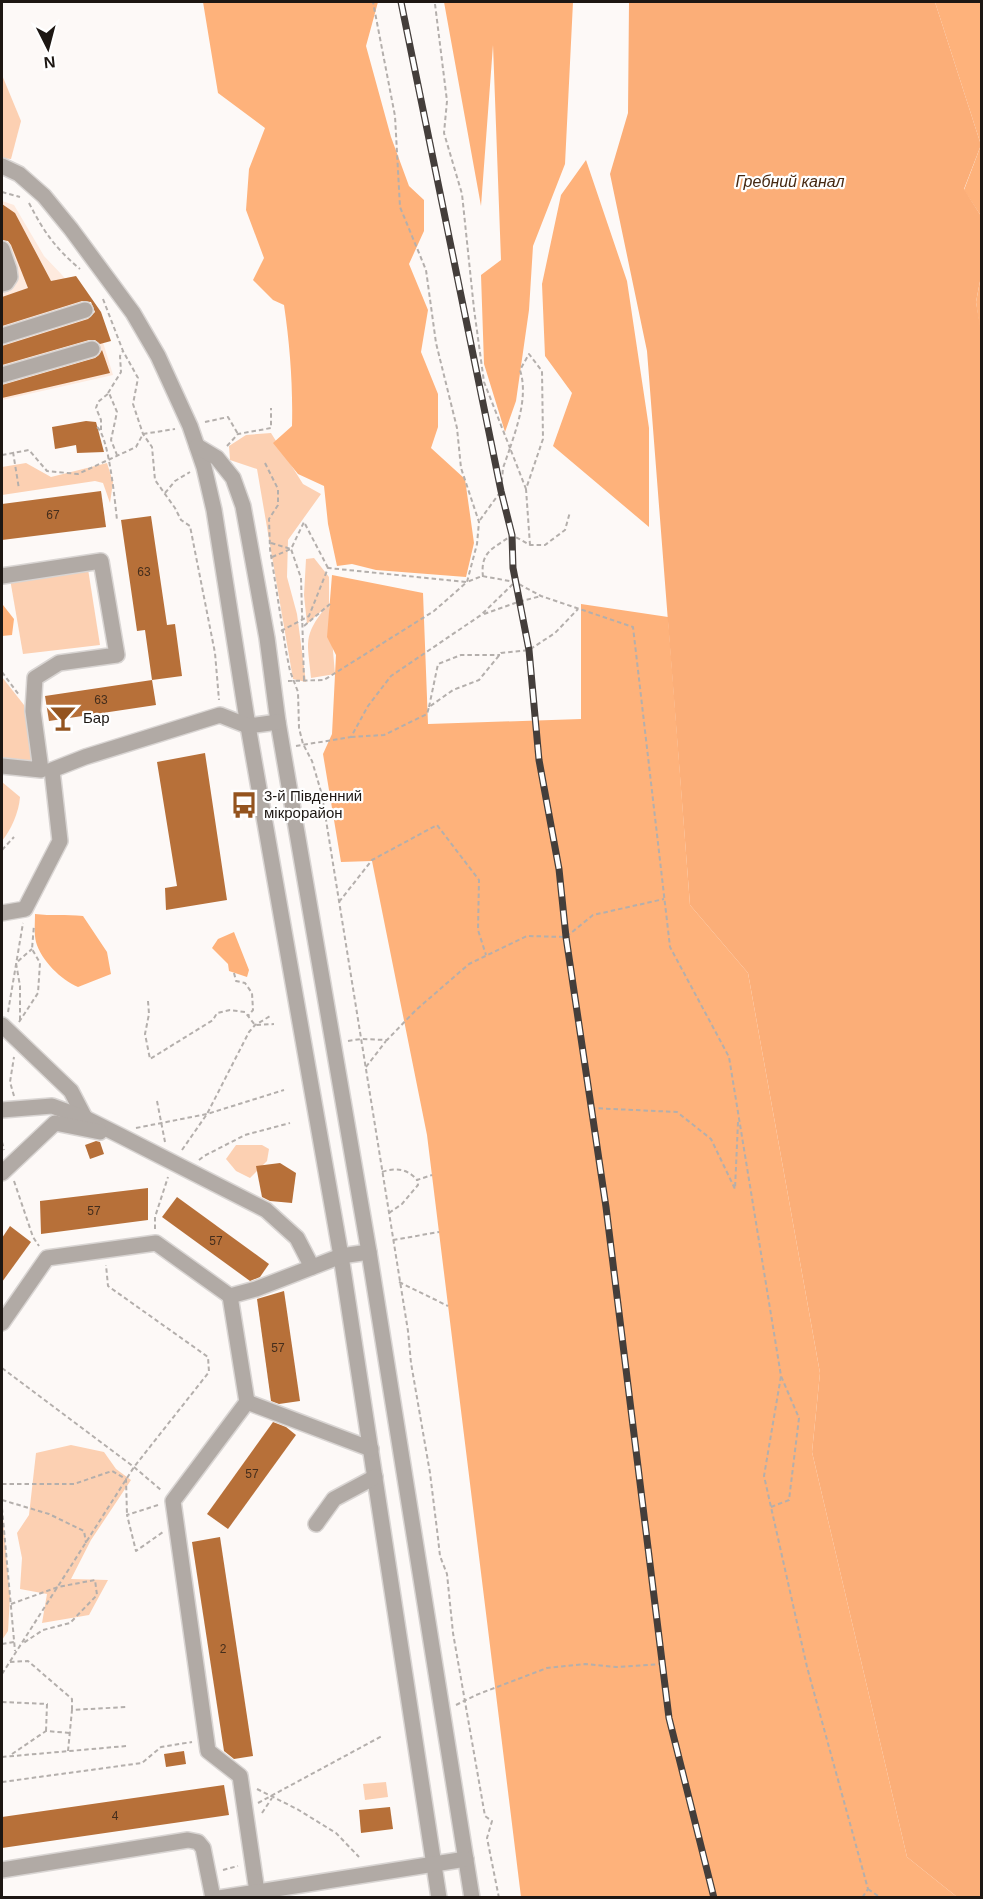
<svg xmlns="http://www.w3.org/2000/svg" width="983" height="1899" viewBox="0 0 983 1899" font-family="Helvetica,sans-serif">
<rect width="100%" height="100%" fill="#fdf9f7"/>
<!-- built -->
<polygon fill="#feeade" points="2,201 14,205 44,256 62,275 94,313 113,375 2,400"/>
<!-- green -->
<g fill="#fcd0b2">
<polygon points="2,75 21,121 11,159 2,158"/>
<polygon points="271,433 303,484 321,494 288,540 287,577 297,614 306,682 293,679 257,469 230,460 229,446 246,435"/>
<polygon points="26,463 51,477 107,463 113,482 110,503 103,483 95,481 2,495 2,467"/>
<path d="M314,558l15,19v27l6,70 -24,4c-3,-36 -9,-41 15,-71l-19,17 -3,-29 2,-36z"/>
<polygon points="88,569 100,645 23,654 10,579"/>
<polygon points="2,677 24,705 34,766 2,760"/>
<path d="M2,782l18,15c-1,15 -9,33 -18,44z"/>
<polygon points="236,1145 262,1145 269,1149 267,1161 250,1178 236,1171 226,1159"/>
<polygon points="71,1445 104,1452 116,1469 131,1480 91,1540 71,1579 108,1580 89,1615 42,1623 47,1594 20,1589 22,1558 17,1533 29,1515 36,1453"/>
<polygon points="2,1508 10,1597 8,1631 2,1640"/>
<polygon points="386,1782 388,1797 365,1800 363,1784"/>
</g>
<!-- forest -->
<g fill="#feb27b">
<path d="M203,2h175l-12,44 25,91 18,49 15,14v31l-15,33 19,46 -7,42 17,42v33l-7,21 34,31 9,64 -8,34 -90,-7 -24,-6 -15,2 -9,-42 -4,-38 -26,-12 -25,-31 19,-17c1,-41 -2,-80 -8,-121l-11,-5 -20,-20 11,-22 -18,-48 3,-41 16,-41 -47,-35z"/>
<polygon points="444,2 573,2 565,164 533,246 529,310 516,401 505,432 484,364 481,275 501,260 493,45 481,206"/>
<polygon points="935,2 981,2 981,216 964,190 981,145"/>
<polygon points="586,160 627,281 649,428 649,527 553,446 572,393 545,356 542,284 561,195"/>
<polygon points="981,276 981,337 976,302"/>
<polygon points="332,575 423,593 428,724 581,719 581,604 668,617 690,905 748,973 820,1373 812,1452 907,1857 957,1897 521,1897 427,1135 372,861 341,862 323,754 332,734 336,655 327,637"/>
<polygon points="2,605 3,605 14,619 12,635 2,636"/>
<path d="M35,914c16,2 31,0 48,2l24,36 4,22 -33,13c-17,-7 -37,-27 -42,-45 -2,-8 -1,-19 -1,-28z"/>
<polygon points="234,932 249,970 247,977 229,971 228,964 212,948 218,939"/>
</g>
<!-- water -->
<polygon fill="#fbae78" points="629,2 935,2 981,145 964,189 981,216 981,276 976,302 982,337 981,1897 957,1897 907,1857 812,1452 820,1373 748,973 690,905 647,351 610,174 628,113"/>
<!-- building -->
<g fill="#b77039">
<polygon points="2,204 15,213 51,281 76,276 101,312 111,341 100,344 95,340 89,340 2,365 2,346 88,319 95,312 91,302 82,301 2,326 2,297 28,288 11,245 8,241 2,240"/>
<polygon points="102,350 110,373 2,398 2,385 95,358 99,355"/>
<polygon points="86,421 96,422 104,452 77,453 76,445 55,449 52,427"/>
<polygon points="101,491 106,527 2,540 2,504"/>
<polygon points="151,516 167,625 175,624 182,676 152,680 145,630 137,631 121,520"/>
<polygon points="152,680 156,705 49,721 45,696"/>
<polygon points="205,753 227,900 166,910 165,888 177,886 157,762"/>
<polygon points="96,1141 100,1142 104,1154 90,1159 85,1145"/>
<polygon points="280,1163 296,1173 292,1203 270,1201 262,1197 256,1166"/>
<polygon points="148,1188 148,1220 41,1234 40,1201"/>
<polygon points="177,1197 269,1264 260,1277 250,1281 162,1217"/>
<polygon points="10,1226 31,1242 2,1282 2,1238"/>
<polygon points="284,1291 300,1401 279,1404 271,1401 257,1299"/>
<polygon points="273,1422 286,1427 296,1435 228,1529 207,1514"/>
<polygon points="220,1537 253,1756 234,1759 224,1751 192,1542"/>
<polygon points="184,1751 186,1764 166,1767 164,1754"/>
<polygon points="224,1785 229,1815 2,1848 2,1817"/>
<polygon points="390,1807 393,1829 361,1833 359,1810"/>
</g>
<g fill="none" stroke-linecap="round" stroke-linejoin="round">
<defs>
<g id="minor">
<polyline points="2,166 19,174 44,196 71,229 133,313 158,356 190,426 204,467 214,510 248,726 341,1256 439,1898"/>
<polyline points="2,249 9,269 10,277 6,283 2,284"/>
<polyline points="2,336 85,310"/>
<polyline points="2,375 92,349"/>
<polyline points="197,446 217,458 233,478 243,506 267,638 278,722 369,1252 472,1898"/>
<polyline points="2,576 101,561 117,655 59,663 35,678 33,711 41,770 2,766"/>
<polyline points="2,913 25,909 60,841 52,770 85,757 220,715 248,726 278,722"/>
<polyline points="2,1025 71,1091 85,1118"/>
<polyline points="2,1110 52,1106 85,1118 121,1136 266,1210 297,1238 312,1267"/>
<polyline points="2,1173 55,1123 100,1132"/>
<polyline points="2,1323 47,1258 156,1243 230,1296"/>
<polyline points="247,1402 371,1449"/>
<polyline points="316,1524 334,1499 375,1477"/>
<polyline points="2,1870 188,1840 198,1842 203,1848 213,1898"/>
<polyline points="257,1892 240,1776 208,1751 173,1501 247,1402 230,1296 256,1289 341,1256 369,1252"/>
<polyline points="219,1898 466,1859"/>
</g>
</defs>
<!-- minor casing -->
<use href="#minor" stroke="#d9d5d3" stroke-width="18"/>
<!-- path -->
<g stroke="#b4afac" stroke-width="2" stroke-dasharray="4.5 3" stroke-linecap="butt">
<polyline points="435,4 447,101 444,133 462,194 474,309 484,382 510,448"/>
<polyline points="2,192 20,197"/>
<path d="M29,203c15,29 26,45 51,66"/>
<polyline points="103,299 123,351 138,378 133,404 143,434 152,447 155,480 175,508 181,520 190,526 215,653 219,700"/>
<polyline points="108,393 121,372 120,356 123,351"/>
<polyline points="205,422 228,417 238,434"/>
<path d="M97,427c12,10 18,75 20,93"/>
<polyline points="101,430 101,420 96,408 98,402 109,393 117,412 111,440 117,455"/>
<polyline points="227,446 238,434 271,428 271,408"/>
<path d="M510,448c8,-24 18,-53 10,-78l9,-16 13,17 1,68 -17,50 4,56"/>
<polyline points="13,452 19,489"/>
<polyline points="2,455 29,450 47,471 78,474 136,447 143,434 175,429"/>
<polyline points="265,463 278,489 278,505 269,519 270,549 286,651 290,671 298,692 299,728 303,744 312,761 322,795 408,1331 411,1363 430,1473 438,1538 440,1556 447,1574 453,1633 485,1816 492,1821 487,1838 499,1898"/>
<polyline points="165,493 175,481 190,472"/>
<polyline points="480,520 501,491 503,468 510,448 526,489"/>
<polyline points="271,543 291,549"/>
<polyline points="272,557 291,549"/>
<path d="M483,577c-3,-26 10,-28 29,-42l18,10h15l20,-15 5,-18"/>
<polyline points="484,614 518,602 541,596"/>
<polyline points="304,626 330,604"/>
<polyline points="281,631 309,616 328,568 467,582 482,576 515,582 541,596 633,627 670,947 729,1057 781,1376 764,1476 807,1667 868,1889 862,1898"/>
<polyline points="2,672 19,695"/>
<polyline points="304,680 301,578 291,549 304,522 328,568"/>
<polyline points="288,681 324,680 434,611 467,582 477,544 479,522 461,468 457,428 436,343 426,270 400,207 395,116 373,2"/>
<polyline points="429,707 438,664 461,655 500,655"/>
<polyline points="351,737 384,735 427,714 429,707 453,690 479,680 501,653 529,650 555,633 578,609"/>
<polyline points="296,746 351,737 368,706 391,676 481,615 515,582"/>
<polyline points="2,850 14,837"/>
<polyline points="339,902 372,860 437,825 479,880 478,930 486,955"/>
<polyline points="234,973 236,981 245,983 252,993 253,1010 248,1016"/>
<polyline points="148,1001 149,1014 145,1034 150,1059 213,1020 217,1013 230,1010 245,1012 255,1025 274,1024"/>
<polyline points="8,1012 23,923"/>
<polyline points="20,1020 20,986 16,963 32,949"/>
<polyline points="19,1022 38,993 40,963 32,949 34,925"/>
<polyline points="348,1041 361,1039 387,1040 416,1010 469,964 527,936 566,937 593,915 664,899"/>
<polyline points="366,1067 386,1041"/>
<polyline points="14,1096 10,1082 14,1057"/>
<polyline points="157,1101 165,1142"/>
<polyline points="591,1108 677,1112 711,1139 735,1189 738,1122"/>
<polyline points="136,1128 207,1114 284,1090"/>
<polyline points="2,1142 4,1150"/>
<polyline points="182,1150 207,1114 249,1032 255,1025 272,1015"/>
<polyline points="199,1160 204,1156 245,1135 290,1123"/>
<path d="M382,1172c14,-5 26,-3 35,8l15,-5"/>
<polyline points="14,1181 33,1237 39,1246"/>
<polyline points="389,1213 402,1204 418,1185 417,1180"/>
<polyline points="155,1229 155,1217 168,1177"/>
<polyline points="393,1240 439,1232"/>
<polyline points="399,1282 448,1306"/>
<polyline points="2,1368 134,1467 161,1490"/>
<polyline points="2,1484 74,1484 112,1471 126,1479 127,1515"/>
<polyline points="2,1500 49,1514 84,1531 86,1543"/>
<polyline points="158,1505 127,1515 136,1551 163,1532"/>
<polyline points="771,1507 789,1500 799,1418 781,1376"/>
<polyline points="2,1508 15,1651"/>
<polyline points="11,1604 58,1587 95,1580 97,1595 70,1623 43,1630 22,1644"/>
<polyline points="2,1644 14,1642"/>
<polyline points="10,1662 28,1661 72,1699 72,1710"/>
<polyline points="2,1674 134,1467 209,1372 208,1357 108,1286 106,1265"/>
<polyline points="2,1702 47,1704 46,1731"/>
<polyline points="456,1705 476,1695 547,1668 585,1664 616,1667 663,1664"/>
<polyline points="68,1751 72,1710 126,1707"/>
<polyline points="12,1754 46,1731 70,1733"/>
<polyline points="2,1757 126,1746"/>
<polyline points="2,1782 142,1763 161,1747 192,1742"/>
<polyline points="257,1789 297,1809 336,1833 359,1857"/>
<polyline points="258,1803 382,1736"/>
<polyline points="262,1813 272,1798"/>
<polyline points="223,1870 238,1866"/>
<polyline points="868,1889 881,1898"/>
</g>
<!-- minor -->
<use href="#minor" stroke="#b1aaa5" stroke-width="15"/>
<defs>
<polyline id="rail" points="401,2 501,491 512,535 513,568 529,650 539,760 559,869 566,937 606,1207 669,1718 714,1898"/>
</defs>
<!-- rail casing -->
<use href="#rail" stroke="#443e3b" stroke-width="7"/>
<!-- rail -->
<use href="#rail" stroke="#fff" stroke-width="4.5" stroke-dasharray="14" stroke-linecap="butt"/>
</g>
<!-- icons -->
<defs>
<symbol id="bar-bare" viewBox="-9 -9 18 18"><path d="M-6-5H6L.8 .8V4.5H3.5V6h-7V4.5H-.8V.8Z" fill="#94541f" stroke="#fff" stroke-width="2.5" paint-order="stroke"/></symbol>
<symbol id="bus-bare" viewBox="-9 -9 18 18"><path d="M-5-6H5V4H4V6H2V4H-2V6H-4V4H-5ZM-3.5-4V0h7V-4ZM-3.5 1.2v1.5H-2V1.2ZM2 1.2v1.5H3.5V1.2Z" fill="#94541f" stroke="#fff" stroke-width="2.5" paint-order="stroke"/></symbol>
</defs>
<g fill-rule="evenodd">
<use href="#bar-bare" x="44" y="699" width="38" height="38"/>
<use href="#bus-bare" x="225" y="786" width="38" height="38"/>
</g>
<g text-anchor="middle" stroke-width="4.5" stroke-linejoin="round" paint-order="stroke">
<!-- number labels -->
<g font-size="12" fill="#442d1c">
<text x="53" y="519">67</text>
<text x="144" y="576">63</text>
<text x="101" y="704">63</text>
<text x="94" y="1215">57</text>
<text x="216" y="1245">57</text>
<text x="278" y="1352">57</text>
<text x="252" y="1478">57</text>
<text x="223" y="1653">2</text>
<text x="115" y="1820">4</text>
</g>
<!-- poi labels -->
<g font-size="15" fill="#1d1713" stroke="#fff" text-anchor="start">
<text x="83" y="723">Бар</text>
<text x="264" y="801">3-й Південний<tspan x="264" dy="17">мікрорайон</tspan></text>
</g>
<!-- water labels -->
<g font-size="16" font-style="italic" fill="#472912" stroke="#fff">
<text x="790" y="187">Гребний канал</text>
</g>
</g>
<!-- border -->
<rect width="983" height="1899" fill="none" stroke="#1d1713" stroke-width="6"/>
<!-- north arrow -->
<g transform="translate(48 48) rotate(174)" stroke="#ffffff" stroke-width="4.5" paint-order="stroke">
<path d="M0-4.5L10 22L0 15L-10 22Z" fill="#1d1713"/>
<text y="-9" font-size="16" font-weight="bold" text-anchor="middle" fill="#1d1713">N</text>
</g>
</svg>
